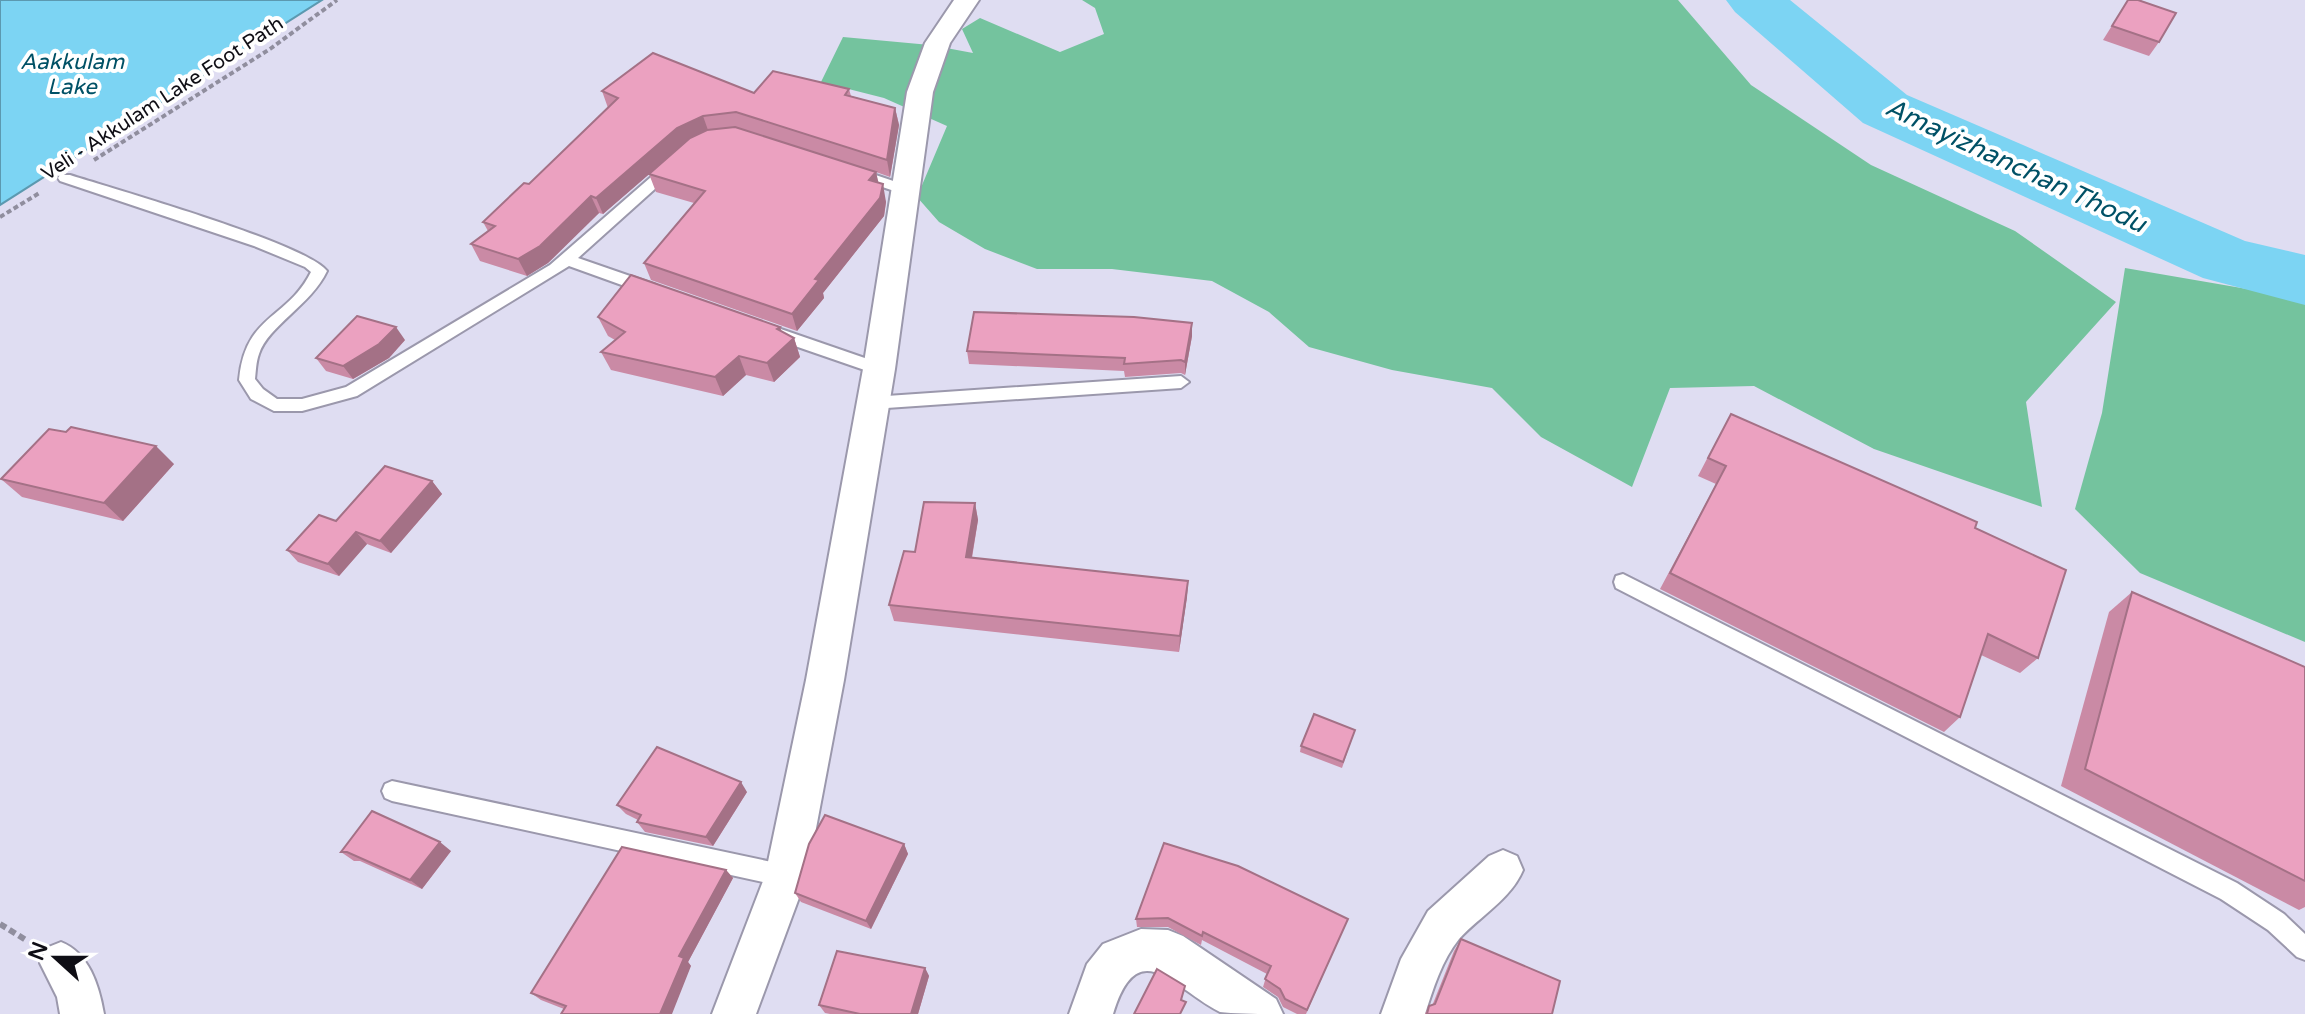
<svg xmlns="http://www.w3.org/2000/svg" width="2305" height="1014" viewBox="0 0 2305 1014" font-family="'Varela Round',sans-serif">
<rect width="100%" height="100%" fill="#dfddf2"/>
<!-- forest -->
<g fill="#74c39e">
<polygon points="1082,0 1678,0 1751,85 1871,165 2015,231 2116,302 2026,402 2042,507 1874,449 1754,386 1670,388 1632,487 1541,437 1492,388 1392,370 1309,347 1269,312 1212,281 1112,269 1037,269 985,249 939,222 917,197 947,126 884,98 821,82 843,37 930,45 973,53 962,29 980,18 1060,52 1104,34 1095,8"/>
<polygon points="2125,268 2305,299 2305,642 2140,573 2075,509 2102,413"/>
</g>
<!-- water -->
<polygon fill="#7cd4f3" stroke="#5b99b0" stroke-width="2" points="0,0 322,0 0,205"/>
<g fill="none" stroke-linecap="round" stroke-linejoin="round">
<!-- river -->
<polygon fill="#7cd4f3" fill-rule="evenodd" points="1726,0 1790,0 1907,95 2245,241 2305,255 2305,305 2203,278 1863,123 1735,12"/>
<defs>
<g id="lane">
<path d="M671,162l5,2v6l-98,88 78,27 2,4 -2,4h-12l-75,-27 -212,130 -55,15h-28l-23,-12 -12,-19c6,-66 48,-60 72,-108l-6,-5 -51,-21 -194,-65 -2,-3 2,-3h10c44,14 237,69 257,96 -16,34 -59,55 -68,83 -3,8 -3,17 -4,25l8,10 14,10h25l44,-12 204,-122 116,-101z"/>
<polygon points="855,168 911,187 913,190 906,195 850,176 848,173"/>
<polygon points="772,326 885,365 887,369 879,375 766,336 764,332 766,328"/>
<polygon points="1181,376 1189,382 1181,388 872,409 864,403 872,397"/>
<polygon points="1623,574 2237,883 2284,914 2305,934 2305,960 2297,957 2268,930 2221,899 1616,588 1614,582 1616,576"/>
<polygon points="392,781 786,865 794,868 797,876 794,884 786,887 392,801 385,798 382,791 385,784"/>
</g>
<g id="street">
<polygon points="954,0 979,0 950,43 933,92 895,369 844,680 807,876 756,1014 712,1014 765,876 806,680 863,369 907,92 925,43"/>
<path d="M1503,850l14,6 6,14c-12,29 -43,46 -64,69 -17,21 -26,50 -34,75h-44l20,-55 27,-48 61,-55z"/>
<path d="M1141,929l27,1 15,6 93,63 7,15c-17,0 -48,0 -63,-2 -45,-22 -82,-81 -107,2h-44l18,-50 16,-20z"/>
<path d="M61,942c28,11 38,43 43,72h-44l-3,-17 -17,-34 6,-15z"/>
</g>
</defs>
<!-- lane casing -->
<use href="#lane" stroke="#9b98ac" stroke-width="4"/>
<!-- street casing -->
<use href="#street" stroke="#9b98ac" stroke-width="4"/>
<!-- path-far1 -->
<g stroke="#908e9e" stroke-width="4" stroke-dasharray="5 3" stroke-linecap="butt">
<polyline points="94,160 270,49 337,0"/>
<polyline points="0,217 41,192"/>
</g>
<!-- path -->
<polyline stroke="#908e9e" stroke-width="6" stroke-dasharray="7 4" stroke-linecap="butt" points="0,924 26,940"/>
<!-- lane -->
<use href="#lane" fill="#fff" fill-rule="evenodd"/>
<!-- street -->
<use href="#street" fill="#fff" fill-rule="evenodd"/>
</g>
<!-- wall -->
<g fill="#ca8aa5">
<polygon points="2128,0 2159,42 2149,56 2103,40"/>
<polygon points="849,89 851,96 895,108 899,125 890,177 876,172 878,183 886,202 884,216 823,293 824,298 797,331 651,280 644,263 694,203 656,192 649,174 603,214 599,213 548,263 527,276 480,261 471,244 488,231 483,222 529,184 608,108 602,91 754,93"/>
<polygon points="598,317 780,327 781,331 794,338 800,357 774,382 746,375 723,396 611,370 601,352 615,340 608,336"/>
<polygon points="1192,323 1192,336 1185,375 1181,373 1125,377 1124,371 969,364 967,351"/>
<polygon points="405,340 389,358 353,379 326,371 316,358"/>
<polygon points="1721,432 1975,528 2038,658 2020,673 1981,655 1960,717 1944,732 1660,589 1716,484 1698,476"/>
<polygon points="174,464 123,521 22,497 1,479"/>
<polygon points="432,481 442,494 391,553 367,544 339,576 298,562 287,550 336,521"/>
<polygon points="975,503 978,520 972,558 1188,581 1187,597 1179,652 894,621 889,605 915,552"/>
<polygon points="2132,592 2305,667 2305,907 2299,910 2061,786 2109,612"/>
<polygon points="1355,730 1342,768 1300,752 1301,746"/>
<polygon points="747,792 713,846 645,832 637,822 638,820 626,814 617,805"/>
<polygon points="904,844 908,854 871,929 801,902 795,893"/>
<polygon points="451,851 422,889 360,861 354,861 341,852"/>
<polygon points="726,870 733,878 688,962 691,966 564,1009 541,1000 531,993"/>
<polygon points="1136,919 1348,919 1306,1014 1297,1014 1283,1007 1278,997 1263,987 1267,974 1202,940 1201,945 1168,927 1137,927"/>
<polygon points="1461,939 1552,1014 1425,1014 1429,1006 1432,1006 1454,951"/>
<polygon points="925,968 929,976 918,1014 830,1014 825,1013 819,1005"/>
</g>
<!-- shaded-wall -->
<g fill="#a47186">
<polygon points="895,108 899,125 890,177 887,160"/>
<polygon points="703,116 709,133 683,145 603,214 596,198 677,128"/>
<polygon points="876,172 880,189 869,180"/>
<polygon points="883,184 886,202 884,216 823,293 824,298 797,331 792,314 815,279"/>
<polygon points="591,196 599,213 548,263 527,276 518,259"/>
<polygon points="1192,323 1192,336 1185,375 1185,362"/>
<polygon points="396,327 405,340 389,358 353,379 343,366"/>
<polygon points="780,327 786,345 794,338 800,357 774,382 767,363 777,329"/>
<polygon points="739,356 746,375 723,396 715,377"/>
<polygon points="156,446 174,464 123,521 104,503"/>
<polygon points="432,481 442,494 391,553 380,541"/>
<polygon points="975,503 978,520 969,573 966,557"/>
<polygon points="356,532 367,544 339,576 328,564"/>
<polygon points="1188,581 1187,597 1179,652 1180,636"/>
<polygon points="741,782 747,792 713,846 706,837"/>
<polygon points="440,842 451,851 422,889 410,880"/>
<polygon points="904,844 908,854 871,929 866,921"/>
<polygon points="726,870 733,878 688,962 691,966 672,1014 660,1014 679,956"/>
<polygon points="925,968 929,976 918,1014 911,1014"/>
</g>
<!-- building -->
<g fill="#eba1c0" stroke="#a47186" stroke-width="2">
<polygon points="2128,0 2138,0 2176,13 2159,42 2112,26"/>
<polygon points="653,53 754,93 773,71 849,89 845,95 895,108 887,160 736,112 703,116 677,128 596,198 591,196 540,246 518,259 471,244 495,226 483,222 524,183 529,184 618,98 602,91"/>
<polygon points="735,127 876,172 869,180 883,184 880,198 815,279 819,280 792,314 644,263 705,191 649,174 690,138 707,130"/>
<polygon points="631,275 780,327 777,329 794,338 767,363 739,356 715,377 601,352 625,332 598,317"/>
<polygon points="974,312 1134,317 1192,323 1185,362 1181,360 1124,364 1125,358 967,351"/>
<polygon points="357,316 396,327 379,344 343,366 316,358"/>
<polygon points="1731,414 1977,522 1975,528 2066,570 2038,658 1988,634 1960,717 1670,573 1726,466 1708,458"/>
<polygon points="71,427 156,446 104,503 1,479 49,429 66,432"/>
<polygon points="385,466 432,481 380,541 356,532 328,564 287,550 319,515 336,521"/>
<polygon points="924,502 975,503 966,557 1188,581 1180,636 889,605 904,551 915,552"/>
<polygon points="2132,592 2305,667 2305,881 2085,769"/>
<polygon points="1314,714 1355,730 1343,762 1301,746"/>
<polygon points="657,747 741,782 706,837 637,822 641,815 617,805"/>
<polygon points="372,811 440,842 410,880 347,852 341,852"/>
<polygon points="825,815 904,844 866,921 795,893 809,844"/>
<polygon points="1164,843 1238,866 1348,919 1307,1010 1285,999 1280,989 1265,979 1271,966 1203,932 1202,936 1168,918 1136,919"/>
<polygon points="622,847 726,870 679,956 684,958 660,1014 561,1014 566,1006 531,993"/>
<polygon points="1461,939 1560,981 1552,1014 1427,1014 1429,1006 1435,1004"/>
<polygon points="837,951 925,968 911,1014 860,1014 819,1005"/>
<polygon points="1157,969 1185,986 1181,1000 1186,1002 1180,1014 1134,1014"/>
</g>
<g text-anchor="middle" stroke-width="8" stroke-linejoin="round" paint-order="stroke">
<!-- far-street labels -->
<g font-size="20" fill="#0f0e15" stroke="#fff">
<text transform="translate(162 98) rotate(-33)" y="7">Veli - Akkulam Lake Foot Path</text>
</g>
<!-- far-water labels -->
<g font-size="22" font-style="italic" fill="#005166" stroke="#fff">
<text x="72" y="69">Aakkulam<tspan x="72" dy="25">Lake</tspan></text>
</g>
<!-- water labels -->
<g font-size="26" font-style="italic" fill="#005166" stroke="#fff">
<text transform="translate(2016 165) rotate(25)" y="9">Amayizhanchan Thodu</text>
</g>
</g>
<!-- north arrow -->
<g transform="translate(56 958) rotate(291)" stroke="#ffffff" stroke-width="6" paint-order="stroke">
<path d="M0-6L14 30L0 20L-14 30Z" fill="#0f0e15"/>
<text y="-12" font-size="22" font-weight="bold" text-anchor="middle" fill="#0f0e15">N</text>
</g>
</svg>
